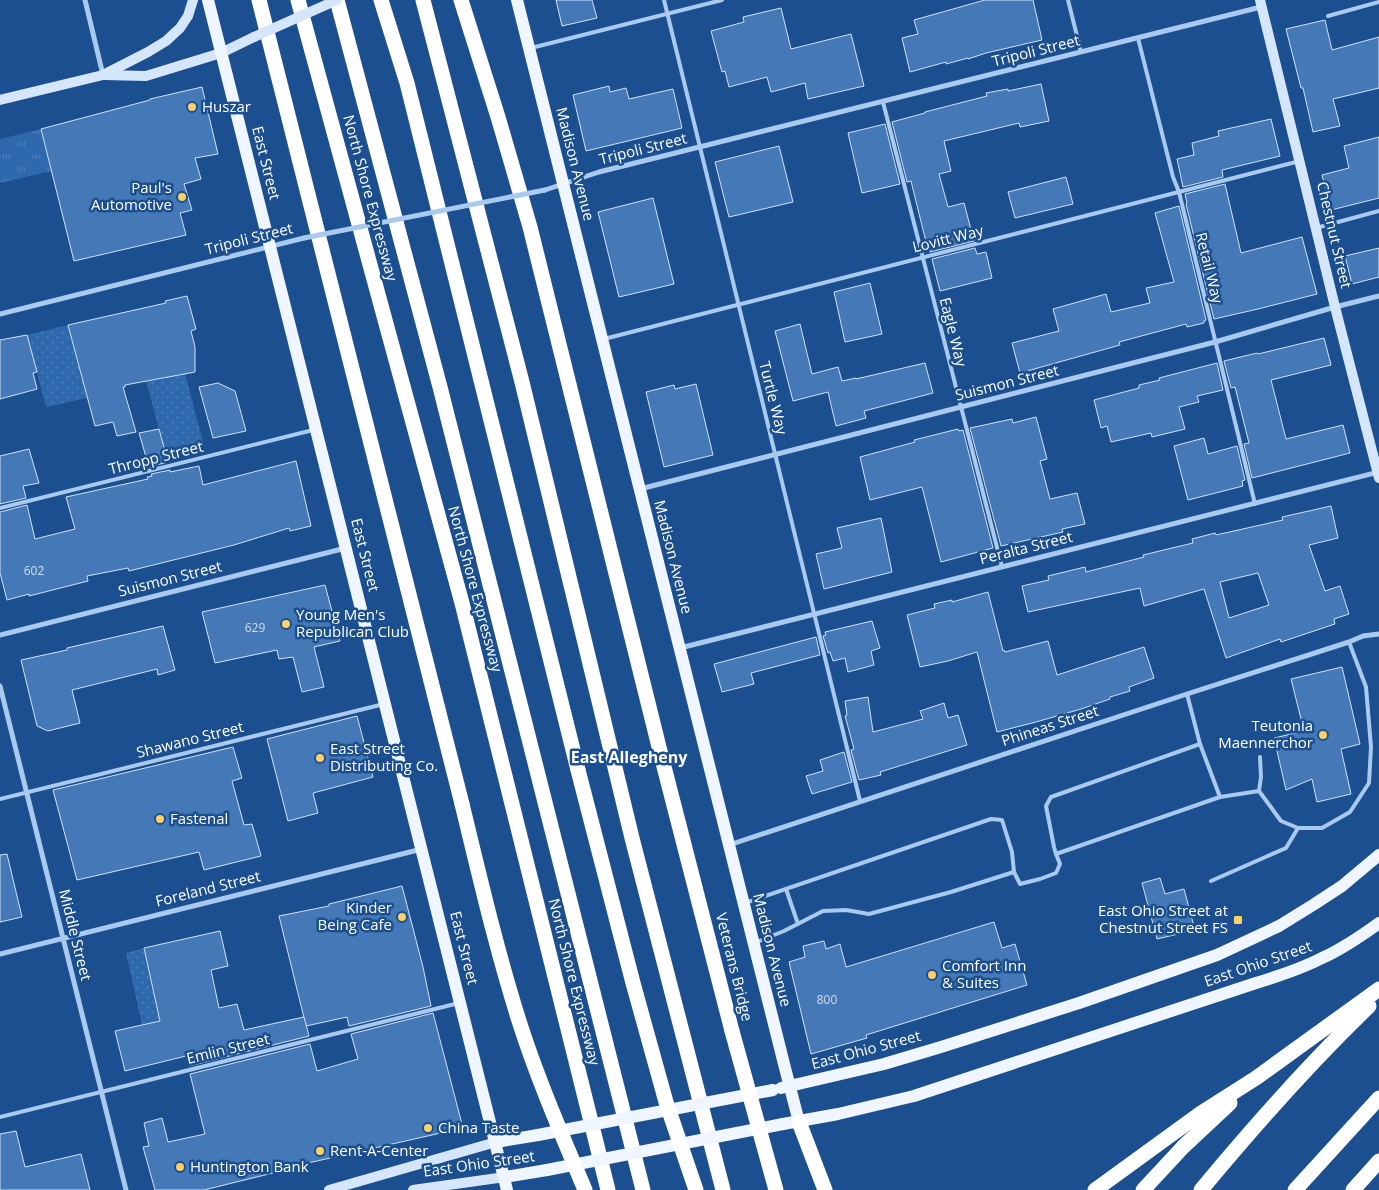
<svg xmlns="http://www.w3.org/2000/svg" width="1379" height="1190" viewBox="0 0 1379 1190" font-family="'Open Sans',sans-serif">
<defs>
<pattern id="grass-dots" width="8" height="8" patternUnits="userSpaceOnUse" patternTransform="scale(1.25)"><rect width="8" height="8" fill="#2e69ad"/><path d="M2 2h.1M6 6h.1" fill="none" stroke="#4d80b9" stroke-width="1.8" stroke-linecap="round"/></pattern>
<pattern id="park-tufts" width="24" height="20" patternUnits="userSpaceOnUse" patternTransform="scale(1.25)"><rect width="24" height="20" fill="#2e69ad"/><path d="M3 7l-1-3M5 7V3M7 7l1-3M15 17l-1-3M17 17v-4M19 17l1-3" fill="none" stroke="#4d80b9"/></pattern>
</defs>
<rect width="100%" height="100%" fill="#1b4f8f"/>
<!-- grass -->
<g fill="url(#grass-dots)">
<polygon points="68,325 87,398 46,407 27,335"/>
<polygon points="179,350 203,442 165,451 146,381 163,378 156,356"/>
<polygon points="144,948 160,1021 142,1025 126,953"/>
</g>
<!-- park -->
<polygon fill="url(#park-tufts)" points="41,129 52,171 0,183 0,139"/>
<!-- building -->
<g fill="#4478b7" stroke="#cfe3fa" fill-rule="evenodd">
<polygon points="556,0 592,0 597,18 562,26"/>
<polygon points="985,0 1033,0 1042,40 986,53 968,59 968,58 946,64 946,62 910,72 902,38 918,34 914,20"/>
<polygon points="781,8 791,49 851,34 864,86 808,99 805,83 771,92 767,77 729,87 725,71 722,72 711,31 744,22 743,17"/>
<polygon points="1325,20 1332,50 1379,37 1379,88 1333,99 1340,126 1313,132 1303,88 1301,88 1286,29"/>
<polygon points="1041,84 1049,121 1020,127 1019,123 944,141 951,171 939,174 948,207 964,203 974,241 930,252 928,242 926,242 911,181 907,182 892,122 925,113 925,112 987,96 986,93 1008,89 1008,91"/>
<polygon points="609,86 610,92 626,88 629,99 673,89 682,128 586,151 573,95"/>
<polygon points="202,87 218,154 195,158 201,179 184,184 192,210 180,213 186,235 74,261 41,129 150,100 150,99"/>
<polygon points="1271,119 1280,156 1222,170 1223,177 1183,187 1177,159 1194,155 1192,143 1219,136 1218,131"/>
<polygon points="885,124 900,184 862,193 848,133"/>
<polygon points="1379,137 1379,198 1331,210 1322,175 1349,168 1344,146"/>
<polygon points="779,146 793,202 729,217 715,162"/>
<polygon points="1066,177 1073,204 1015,218 1008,192"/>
<polygon points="1225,184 1241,253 1302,237 1317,294 1258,309 1214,319 1186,204 1187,203 1185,194"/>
<polygon points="653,198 674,284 619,297 598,212"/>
<polygon points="1179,206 1206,320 1204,321 1204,323 1187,327 1186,324 1119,342 1120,345 1020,373 1012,343 1059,331 1053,309 1106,294 1111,312 1150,303 1146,288 1174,282 1155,213"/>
<polygon points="975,248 977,254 986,252 992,278 940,291 932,259"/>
<polygon points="1379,248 1379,277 1352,284 1345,256"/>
<polygon points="870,283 882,334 845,342 834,292"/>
<polygon points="187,296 196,329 191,331 195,347 195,372 125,385 125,387 123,387 136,432 117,436 113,422 95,426 68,325 166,303 165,301"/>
<polygon points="800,324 812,374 838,367 842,381 856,378 856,379 925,363 933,393 864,411 866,418 836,426 828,392 793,401 775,331"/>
<polygon points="27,335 37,372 33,373 37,389 0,399 0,340"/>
<polygon points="1324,338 1331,365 1271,380 1286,439 1343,425 1350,453 1252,478 1244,444 1249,443 1235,387 1231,388 1224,361 1257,353 1258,354"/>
<polygon points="1217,363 1223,390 1197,396 1199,402 1179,407 1185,429 1152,437 1151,433 1111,442 1107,426 1101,428 1094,400 1139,388 1139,385 1160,380 1159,378"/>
<polygon points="218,383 235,391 246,431 213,438 199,387"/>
<polygon points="696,384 713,455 664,467 646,392 674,385 675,389"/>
<polygon points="1036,417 1047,459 1040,461 1050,499 1077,493 1085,524 1062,529 1063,532 1001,546 970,428 1012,419 1013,423"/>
<polygon points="159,429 168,462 149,467 139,433"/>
<polygon points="958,429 959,431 963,430 993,548 941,562 922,487 870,500 860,457 915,442 914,440"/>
<polygon points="1204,438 1208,454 1237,446 1245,480 1242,481 1243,486 1188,500 1174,446"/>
<polygon points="29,449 39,483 23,486 26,498 0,504 0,456"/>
<polygon points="296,461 311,526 290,531 289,528 234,545 129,571 128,568 87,576 88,581 29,596 29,594 7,600 0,573 0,512 27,505 35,539 75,529 66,497 148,479 147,477 152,476 151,474 170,470 170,472 199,466 203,485"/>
<path d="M1331,506l7,32 -29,7 16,46 15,-5 9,28 -15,5 1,5 -54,18 -1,-3 -54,19 -22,-69 -60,17 -4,-18 -112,24 -6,-26 27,-6 -1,-4 37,-9 1,5 58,-15 -1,-2 50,-12 -1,-4 23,-6 1,2 67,-15 -1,-3zM1258,573l11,32 -40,13 -9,-36z"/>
<polygon points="881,518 892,572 824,589 816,554 842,548 837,528"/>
<polygon points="325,585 340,641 314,647 324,687 302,692 293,657 279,659 277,650 215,663 202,612"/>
<polygon points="988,592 1003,651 1004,650 1005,652 1048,641 1057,675 1144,647 1154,678 1129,687 1130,691 1110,697 1110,699 1081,709 1036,722 997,732 977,652 948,661 920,667 907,615 935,608 934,604 952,600 952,602"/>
<polygon points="872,621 880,648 871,651 874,665 848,672 845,658 833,661 830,652 828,653 823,636 826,635 825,632"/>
<polygon points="163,626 175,670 158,675 157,669 72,690 80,723 48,731 37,726 21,660 67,650 67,648"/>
<polygon points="816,637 820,655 751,673 754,684 722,692 714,664"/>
<polygon points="1342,667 1360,744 1341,749 1351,794 1317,802 1312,779 1286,790 1274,738 1304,731 1291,679"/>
<polygon points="868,697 873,732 923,719 920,711 944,703 948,718 958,715 967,745 880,772 881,775 859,780 851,750 854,749 845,716 847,715 845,701"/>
<polygon points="357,716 373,777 313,793 318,813 288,821 267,739"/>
<polygon points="233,747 242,778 232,781 244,825 252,824 261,856 204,870 199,852 77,880 53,790"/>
<polygon points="844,752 852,782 812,794 806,776 823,771 820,760"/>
<polygon points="7,854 22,917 0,922 0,855"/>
<polygon points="1160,878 1165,894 1184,889 1195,930 1157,939 1142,883"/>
<polygon points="402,886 423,967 431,1006 349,1026 347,1017 306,1026 279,916 329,906 329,904"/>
<polygon points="994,922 1002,948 1015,944 1027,985 866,1035 867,1038 811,1054 789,962 805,957 803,946 824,941 826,949 840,944 846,967"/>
<polygon points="220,931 228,966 211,970 219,1008 237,1004 244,1030 304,1017 309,1036 189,1066 186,1056 125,1071 115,1031 160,1021 144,948"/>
<polygon points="433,1013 463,1128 277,1170 277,1172 204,1190 155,1190 143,1147 149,1146 144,1123 162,1118 168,1142 205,1134 190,1074 310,1044 317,1071 358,1059 351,1034"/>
<polygon points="16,1131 25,1167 81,1154 90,1190 0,1190 0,1134"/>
</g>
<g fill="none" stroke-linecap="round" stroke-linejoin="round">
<!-- lane -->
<g stroke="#a9c9ee" stroke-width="4">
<polyline points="664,0 860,801"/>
<polyline points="1068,0 1081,52"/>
<polyline points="1328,16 1379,2"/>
<polyline points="1138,38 1173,177 1179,192 1255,504"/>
<polyline points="531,48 722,0"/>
<polyline points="883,102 1002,567"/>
<polyline points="1316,228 1379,211"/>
<polyline points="604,339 1300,161"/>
<polyline points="0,508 313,430"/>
<polyline points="1187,694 1200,744 1220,797"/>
<polyline points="1200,744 1051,797 1046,806 1054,847 1056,854 1220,797 1259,791 1281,821 1298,828 1322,828 1350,812 1369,783 1371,747 1366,687 1349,642"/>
<polyline points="1259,791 1261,777 1260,757"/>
<polyline points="0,799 384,704"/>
<polyline points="1211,881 1286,848 1298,828"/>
<polyline points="786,889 798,924"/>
<polyline points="745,903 991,819 1002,820 1012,852 1014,872 1020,884 1040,879 1056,873 1060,864 1056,854"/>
<polyline points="757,942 784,931 823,911 846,910 869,914 951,892 1014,872"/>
<polyline points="0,1117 459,1003"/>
</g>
<!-- street -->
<g stroke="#a9c9ee" stroke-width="5">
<polyline points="85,0 103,75"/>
<polyline points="545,190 599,172 1261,7"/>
<polyline points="0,314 304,238"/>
<polyline points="640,489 1215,342 1335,307 1379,296"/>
<polyline points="0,635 346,548"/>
<polyline points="680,648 1379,472"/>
<polyline points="0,686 126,1190"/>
<polyline points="729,845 1187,694 1349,642 1363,636 1379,634"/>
<polyline points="0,954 422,849"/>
</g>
<!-- secondary -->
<g stroke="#d6e6fa" stroke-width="10">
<polyline points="1260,0 1335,307 1379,478"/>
<polyline points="104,75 146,76 221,53 254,37"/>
<polyline points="0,100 103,75 148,52 166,41 180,28 188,16 193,0"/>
<polyline points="329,1190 496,1142"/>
<polyline points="413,1190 505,1177"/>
</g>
<!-- primary -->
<g stroke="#f0f6ff" stroke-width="12">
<polyline points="208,0 507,1190"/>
<polyline points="517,0 784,1064 799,1122"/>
<polyline points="781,1088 884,1064 941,1047 1079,1003 1217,955 1279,926 1313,905 1342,886 1379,855"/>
<path d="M783,1124l55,-10 76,-18 342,-113c23,-7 45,-14 66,-25 20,-9 39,-22 57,-35"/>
<polyline points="496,1142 538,1135"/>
<polyline points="505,1177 547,1170"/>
</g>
<!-- highway -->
<g stroke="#fff" stroke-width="15">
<polyline points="259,0 462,804"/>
<polyline points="298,0 462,603 608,1190"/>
<polyline points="337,0 440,387 643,1190"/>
<polyline points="381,0 407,83 578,770"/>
<polyline points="423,0 522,382 632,838 723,1190"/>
<polyline points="461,0 498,117 530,227 660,751 732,1031"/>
<polyline points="799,1122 825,1190"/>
<polyline points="1095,1190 1201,1113 1256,1078 1379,989"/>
<polyline points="1143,1190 1183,1147 1230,1103"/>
<path d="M1201,1190c53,-64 108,-126 168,-184"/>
<polyline points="1295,1190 1379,1098"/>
<polyline points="1353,1190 1379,1161"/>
</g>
<!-- street-bridge -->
<polyline stroke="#a9c9ee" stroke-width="5" points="304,238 545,190"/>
<!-- secondary-bridge -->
<polyline stroke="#d6e6fa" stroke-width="10" points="254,37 337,0"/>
<!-- primary-bridge -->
<g stroke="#f0f6ff" stroke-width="12">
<polyline points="538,1135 773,1090"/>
<polyline points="547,1170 783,1124"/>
</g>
<!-- highway-bridge -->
<g stroke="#fff" stroke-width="15">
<polyline points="578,770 633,983 666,1102 696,1190"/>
<path d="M462,804c18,74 35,148 58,220 18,56 42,111 65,166"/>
<polyline points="732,1031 776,1190"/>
</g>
</g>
<!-- markers -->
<g fill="#ffd166" stroke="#1b4f8f" stroke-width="2">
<circle cx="192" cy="107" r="5"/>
<circle cx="182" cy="197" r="5"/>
<circle cx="286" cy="624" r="5"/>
<circle cx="1323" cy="735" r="5"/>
<circle cx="320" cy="758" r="5"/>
<circle cx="160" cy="819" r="5"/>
<circle cx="402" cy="917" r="5"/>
<rect x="1233" y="915" width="10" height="10" rx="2.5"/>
<circle cx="932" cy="975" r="5"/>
<circle cx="428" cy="1128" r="5"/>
<circle cx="320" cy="1151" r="5"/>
<circle cx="180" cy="1167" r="5"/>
</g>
<g text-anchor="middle" stroke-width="5" stroke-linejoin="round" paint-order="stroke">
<!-- number labels -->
<g font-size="12" fill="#d0dded">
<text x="34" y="575">602</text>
<text x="255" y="632">629</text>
<text x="827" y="1004">800</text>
</g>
<!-- street labels -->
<g font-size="15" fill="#fff" stroke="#1b4f8f">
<text transform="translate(1036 51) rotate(-14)" y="5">Tripoli Street</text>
<text transform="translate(643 149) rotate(-14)" y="5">Tripoli Street</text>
<text transform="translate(266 163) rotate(76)" y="5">East Street</text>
<text transform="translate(575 164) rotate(76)" y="5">Madison Avenue</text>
<text transform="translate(370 198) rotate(75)" y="5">North Shore Expressway</text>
<text transform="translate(1334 235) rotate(77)" y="5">Chestnut Street</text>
<text transform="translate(249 239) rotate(-14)" y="5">Tripoli Street</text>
<text transform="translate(948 239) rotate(-14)" y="5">Lovitt Way</text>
<text transform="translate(1209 268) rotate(76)" y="5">Retail Way</text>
<text transform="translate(953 332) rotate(76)" y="5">Eagle Way</text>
<text transform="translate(1007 383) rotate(-14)" y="5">Suismon Street</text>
<text transform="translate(773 398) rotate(76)" y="5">Turtle Way</text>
<text transform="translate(156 458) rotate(-14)" y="5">Thropp Street</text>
<text transform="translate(1026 548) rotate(-14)" y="5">Peralta Street</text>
<text transform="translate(365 555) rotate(76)" y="5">East Street</text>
<text transform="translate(673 557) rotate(76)" y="5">Madison Avenue</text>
<text transform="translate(170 579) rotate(-14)" y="5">Suismon Street</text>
<text transform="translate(475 589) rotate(75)" y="5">North Shore Expressway</text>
<text transform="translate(1050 726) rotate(-18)" y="5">Phineas Street</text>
<text transform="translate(190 740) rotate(-14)" y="5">Shawano Street</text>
<text transform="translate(208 889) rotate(-14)" y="5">Foreland Street</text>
<text transform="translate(75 935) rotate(76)" y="5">Middle Street</text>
<text transform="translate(464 948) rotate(76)" y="5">East Street</text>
<text transform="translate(772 950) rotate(76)" y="5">Madison Avenue</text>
<text transform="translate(1258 964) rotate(-19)" y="5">East Ohio Street</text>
<text transform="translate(734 967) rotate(76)" y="5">Veterans Bridge</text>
<text transform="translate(574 982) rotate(76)" y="5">North Shore Expressway</text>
<text transform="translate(228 1049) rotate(-14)" y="5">Emlin Street</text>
<text transform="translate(866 1050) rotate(-15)" y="5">East Ohio Street</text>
<text transform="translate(479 1164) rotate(-8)" y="5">East Ohio Street</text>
</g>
<!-- poi labels -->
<g font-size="15" fill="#fff" stroke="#1b4f8f" text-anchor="start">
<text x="202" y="112">Huszar</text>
<text x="172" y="193" text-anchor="end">Paul's<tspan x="172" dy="17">Automotive</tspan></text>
<text x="296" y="620">Young Men's<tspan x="296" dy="17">Republican Club</tspan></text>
<text x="1313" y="731" text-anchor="end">Teutonia<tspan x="1313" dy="17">Maennerchor</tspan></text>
<text x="330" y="754">East Street<tspan x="330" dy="17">Distributing Co.</tspan></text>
<text x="170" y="824">Fastenal</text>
<text x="392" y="913" text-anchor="end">Kinder<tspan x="392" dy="17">Being Cafe</tspan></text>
<text x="1228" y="916" text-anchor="end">East Ohio Street at<tspan x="1228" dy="17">Chestnut Street FS</tspan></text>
<text x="942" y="971">Comfort Inn<tspan x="942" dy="17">&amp; Suites</tspan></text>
<text x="438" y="1133">China Taste</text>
<text x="330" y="1156">Rent-A-Center</text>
<text x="190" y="1172">Huntington Bank</text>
</g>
<!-- neighbourhood labels -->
<g font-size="16" font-weight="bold" fill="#fff" stroke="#1b4f8f">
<text x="629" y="763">East Allegheny</text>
</g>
</g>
</svg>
